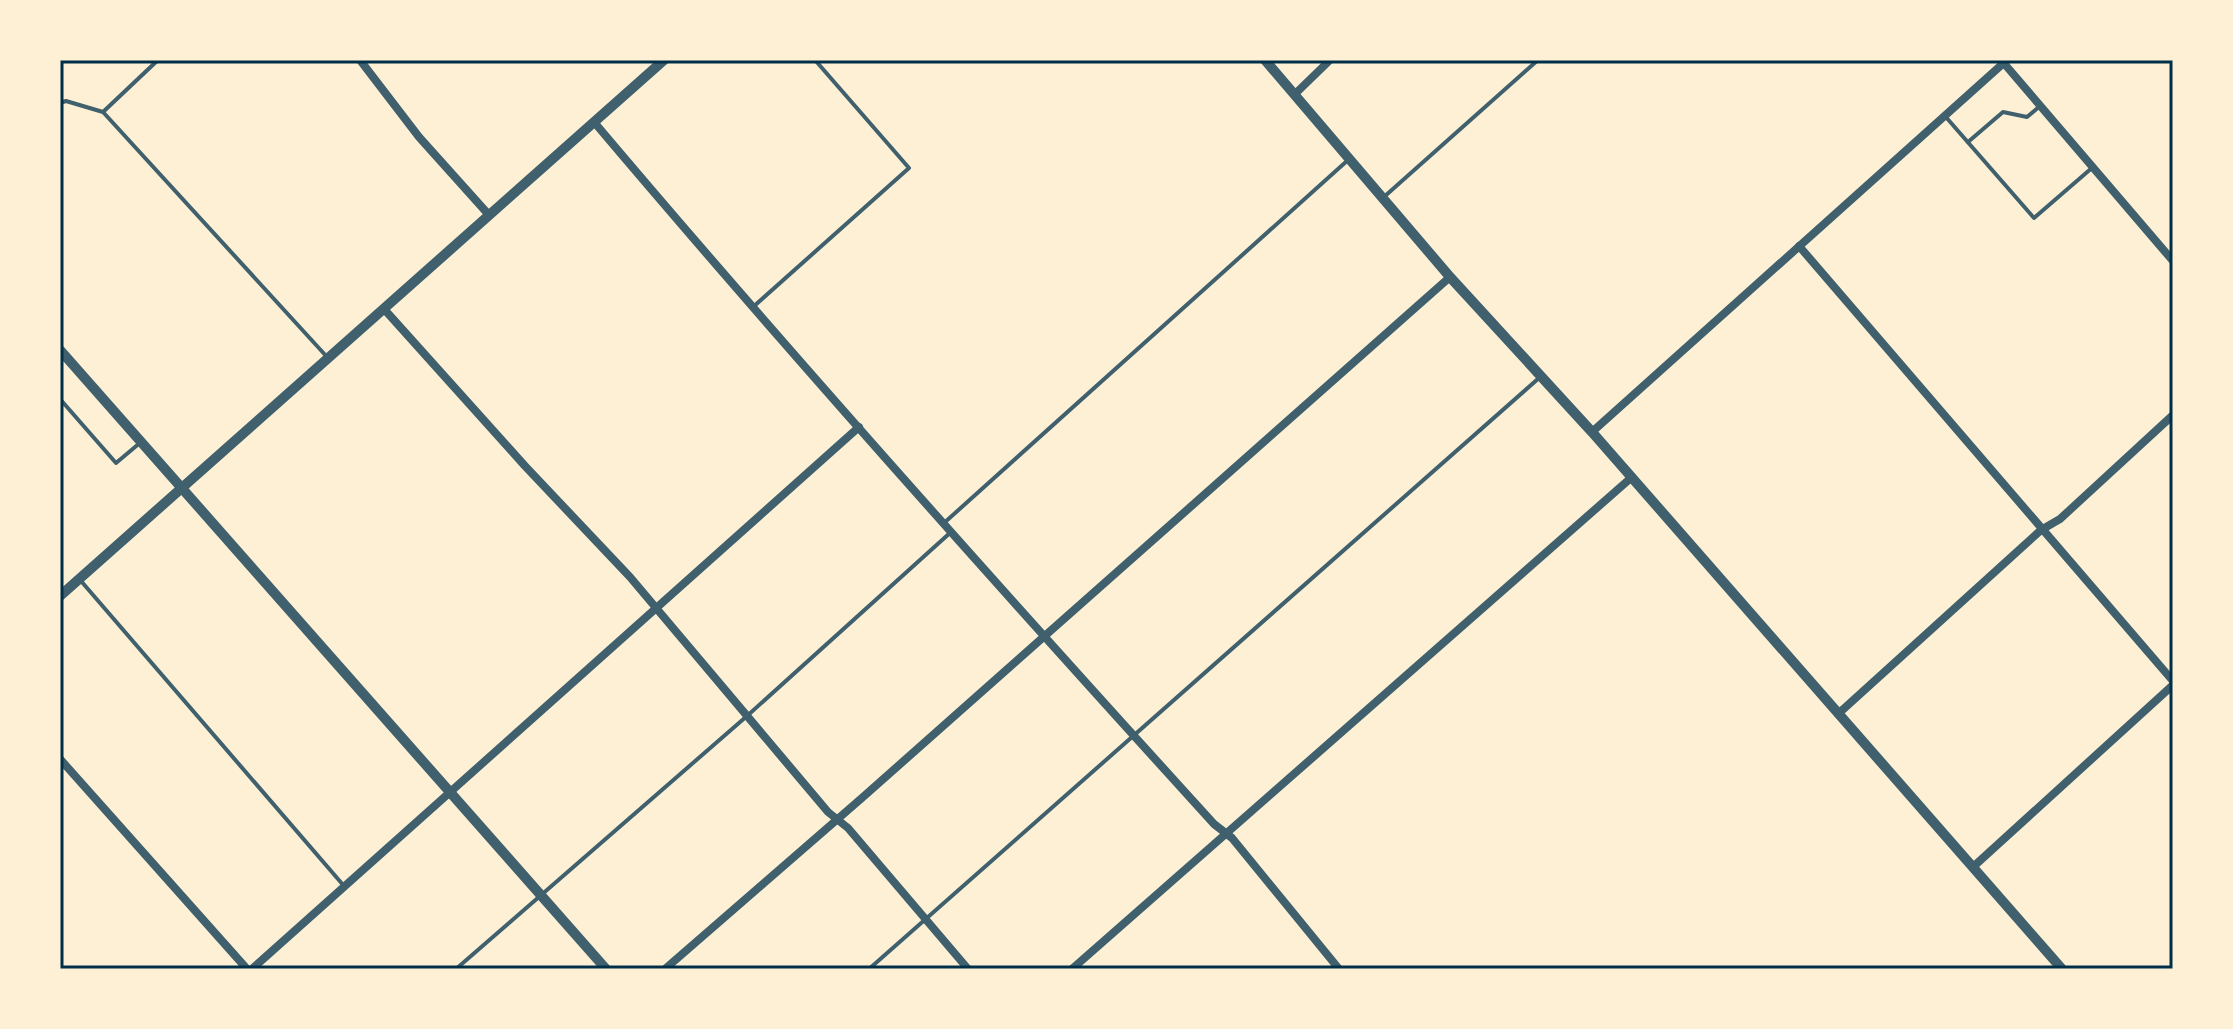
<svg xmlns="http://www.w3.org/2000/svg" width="2233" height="1029" viewBox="0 0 2233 1029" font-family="Karla,sans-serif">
<rect width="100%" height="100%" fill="#fdf0d5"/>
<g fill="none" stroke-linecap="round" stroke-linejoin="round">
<!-- service -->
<g stroke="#3f606c" stroke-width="4">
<polyline points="60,103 66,101 103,112 328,358"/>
<polyline points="103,112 158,60"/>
<polyline points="1945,116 2034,218 2093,167"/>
<polyline points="1968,142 2003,112 2027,117 2040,106"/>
<polyline points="1385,196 1538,60"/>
<polyline points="753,307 909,168 815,60"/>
<polyline points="60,399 116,463 141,442"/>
<polyline points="944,523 1348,160"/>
<polyline points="81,581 344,886"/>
<polyline points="456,969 747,716 951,532"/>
<polyline points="869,969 1539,378"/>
</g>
<!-- minor -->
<g stroke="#3f606c" stroke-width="8">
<polyline points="360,60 419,137 489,215"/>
<polyline points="2002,61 2173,261"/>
<polyline points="1295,94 1330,60"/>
<path d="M594,122c202,239 410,471 620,702l18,14 107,131"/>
<polyline points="1799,246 2173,681"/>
<polyline points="384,309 525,466 630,577 828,812 848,828 968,969"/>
<polyline points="1592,432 2007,60"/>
<polyline points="1838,714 2041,530 2060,519 2173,415"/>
<polyline points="60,759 247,969"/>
<polyline points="1973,867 2173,685"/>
<polyline points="252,969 859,427"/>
<polyline points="665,969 863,797 1450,277"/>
<polyline points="1072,969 1632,477"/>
</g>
<!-- tertiary -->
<g stroke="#3f606c" stroke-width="10">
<polyline points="1265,60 1450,277 1592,432 2062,969"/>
<polyline points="60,350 606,969"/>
<polyline points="60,596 664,60"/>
</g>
</g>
<!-- border -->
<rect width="2233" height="1029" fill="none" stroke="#fdf0d5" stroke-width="124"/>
<rect x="62" y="62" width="2109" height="905" fill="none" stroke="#003049" stroke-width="3"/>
</svg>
